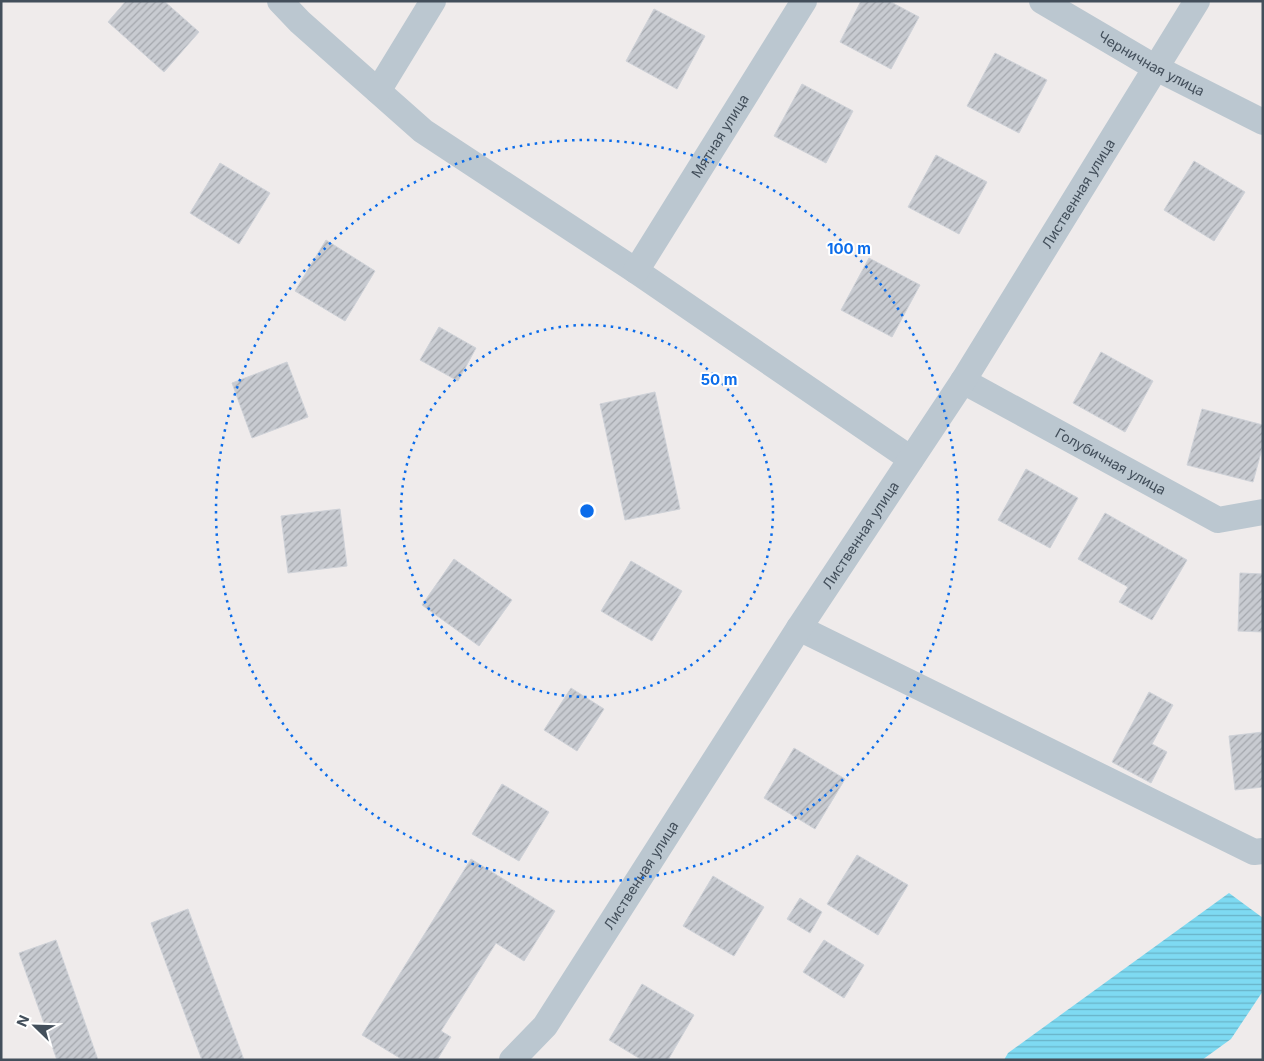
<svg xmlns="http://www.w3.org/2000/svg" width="1264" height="1061" viewBox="0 0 1264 1061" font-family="Inter,sans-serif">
<defs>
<pattern id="water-rules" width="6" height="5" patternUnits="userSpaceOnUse" patternTransform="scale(1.25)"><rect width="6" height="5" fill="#7edaf2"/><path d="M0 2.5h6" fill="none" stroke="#69b3c7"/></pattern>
<pattern id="building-hatch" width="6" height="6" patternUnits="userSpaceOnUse" patternTransform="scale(1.25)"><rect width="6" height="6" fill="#c8cbd1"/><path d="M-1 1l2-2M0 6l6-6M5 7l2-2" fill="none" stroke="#a4a7ad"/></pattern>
</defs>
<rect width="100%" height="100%" fill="#efebeb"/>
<!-- water -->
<polygon fill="url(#water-rules)" points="1229,893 1263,918 1263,991 1231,1039 1202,1060 1004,1060 1008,1053"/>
<!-- building -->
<g fill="url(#building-hatch)" stroke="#cfd2d8">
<polygon points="126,1 164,1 199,32 164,72 108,22"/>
<polygon points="861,1 889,1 919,17 891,69 840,42"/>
<polygon points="654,9 705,36 677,89 626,61"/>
<polygon points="995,53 1047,80 1019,133 967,106"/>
<polygon points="802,84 853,111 826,163 774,136"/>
<polygon points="936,155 987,182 959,234 908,207"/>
<polygon points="1194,161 1245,192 1214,241 1164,210"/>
<polygon points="220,163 270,193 239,244 190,213"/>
<polygon points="326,240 375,271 345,321 295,291"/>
<polygon points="869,258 920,285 892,337 841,310"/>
<polygon points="439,327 476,348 458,381 420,360"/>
<polygon points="1101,352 1153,381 1125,432 1073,403"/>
<polygon points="287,362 308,417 252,438 232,383"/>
<polygon points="655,392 680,509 625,520 600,404"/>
<polygon points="1202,409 1263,425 1263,445 1253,482 1187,465"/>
<polygon points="1026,469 1078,498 1050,548 998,520"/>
<polygon points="340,509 347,566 288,573 281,516"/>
<polygon points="1105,513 1187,560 1152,620 1119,602 1128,587 1078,559"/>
<polygon points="454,559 512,600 479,646 422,605"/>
<polygon points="631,561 682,591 652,641 601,611"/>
<polygon points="1240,573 1263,574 1263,632 1238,631"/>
<polygon points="571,688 604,709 577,751 544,730"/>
<polygon points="1149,692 1173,705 1152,744 1167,752 1151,783 1112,762"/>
<polygon points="1263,732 1263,787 1235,790 1229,736"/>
<polygon points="794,748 845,779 815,829 764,798"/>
<polygon points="502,784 549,812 519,861 472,834"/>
<polygon points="857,855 908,885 878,935 827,904"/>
<polygon points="471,859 555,911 524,961 496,943 441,1031 451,1037 437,1060 403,1060 362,1035"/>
<polygon points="713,876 764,907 734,956 683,926"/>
<polygon points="800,898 822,912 810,933 787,919"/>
<polygon points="188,909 244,1060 202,1060 151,923"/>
<polygon points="56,940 98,1060 57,1060 19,953"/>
<polygon points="824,940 864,965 844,998 803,972"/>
<polygon points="642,984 694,1015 668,1060 642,1060 609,1040"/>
</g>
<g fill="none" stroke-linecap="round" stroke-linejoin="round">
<!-- street -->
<g stroke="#bbc7d0" stroke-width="26">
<polyline points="280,1 300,22 423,131 636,271 911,459"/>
<path id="s1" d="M1042,1l114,67 107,54"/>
<polyline points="378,91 433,1"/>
<path id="s2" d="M636,271l168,-270"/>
<path id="s3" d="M963,381l255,139 45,-8"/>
<polyline points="799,628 1254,852 1263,851"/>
<path id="s4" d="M512,1060l33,-34 254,-398 164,-247 234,-380"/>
</g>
</g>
<!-- distance rings -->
<g fill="none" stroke="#0b6cea" stroke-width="2.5" stroke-dasharray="2.5 5">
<circle cx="587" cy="511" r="186"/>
<circle cx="587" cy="511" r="371"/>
</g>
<g text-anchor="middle" stroke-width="4" stroke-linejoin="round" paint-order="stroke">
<!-- street labels -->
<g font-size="14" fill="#434f5b" stroke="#fff">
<text dy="5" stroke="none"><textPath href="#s1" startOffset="126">Черничная улица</textPath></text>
<text dy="5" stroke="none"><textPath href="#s2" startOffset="159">Мятная улица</textPath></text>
<text dy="5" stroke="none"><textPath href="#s4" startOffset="1036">Лиственная улица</textPath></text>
<text dy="5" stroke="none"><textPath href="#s3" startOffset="168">Голубичная улица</textPath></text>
<text dy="5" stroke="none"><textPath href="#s4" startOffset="631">Лиственная улица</textPath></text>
<text dy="5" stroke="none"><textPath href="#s4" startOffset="226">Лиственная улица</textPath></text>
</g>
</g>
<circle cx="587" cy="511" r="8" fill="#0b6cea" stroke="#fff" stroke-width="2.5"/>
<g font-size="15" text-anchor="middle" font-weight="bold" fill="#0b6cea" stroke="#fff" stroke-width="4" stroke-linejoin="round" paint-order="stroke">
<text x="849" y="254">100 m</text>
<text x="719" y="385">50 m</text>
</g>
<!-- border -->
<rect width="1264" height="1061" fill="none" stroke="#434f5b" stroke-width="5"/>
<!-- north arrow -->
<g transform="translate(35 1026) rotate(293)" stroke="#ffffff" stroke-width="4" paint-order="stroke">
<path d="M0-4L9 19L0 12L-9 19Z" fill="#434f5b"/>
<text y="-8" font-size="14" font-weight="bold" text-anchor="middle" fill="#434f5b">N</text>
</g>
</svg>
